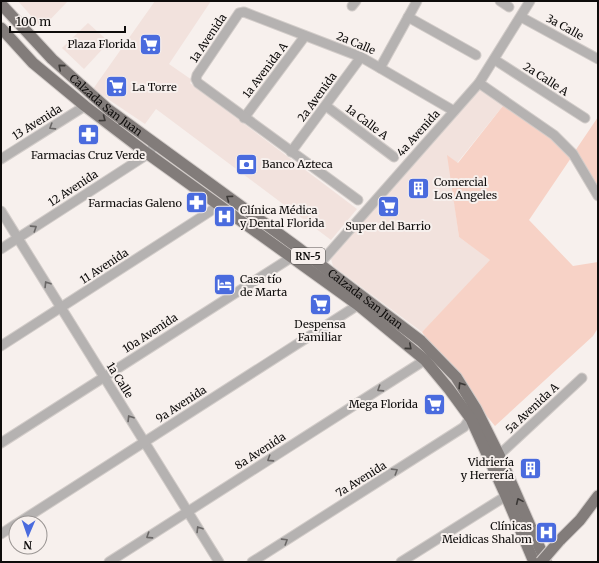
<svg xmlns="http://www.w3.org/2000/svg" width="599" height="563" viewBox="0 0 599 563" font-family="Merriweather,serif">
<rect width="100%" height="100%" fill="#f7f0ed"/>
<!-- built -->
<g fill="#f2e2dd">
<polygon points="18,1 68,1 42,28"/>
<polygon points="155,1 211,1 169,64 192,80 190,83 357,209 331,240 156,109 145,124 93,89"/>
<polygon points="88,23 109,42 84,69 62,48"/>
<polygon points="483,82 506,102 457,163 448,156 459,237 491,260 422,332 333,266 331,259"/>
</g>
<!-- green -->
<polygon fill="#f7d2c6" points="506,102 573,154 598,117 598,194 573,155 529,220 573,266 598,262 598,328 593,336 495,426 460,384 422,332 490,260 459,237 447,155 458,163"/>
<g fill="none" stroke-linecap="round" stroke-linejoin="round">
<defs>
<g id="minor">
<polyline points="500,1 509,7"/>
<polyline points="352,6 356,1"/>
<polyline points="408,17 476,55"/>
<polyline points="521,17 598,59"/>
<polyline points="495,60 585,118"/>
<polyline points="380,68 417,1"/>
<polyline points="479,83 554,135 573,154 598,196"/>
<polyline points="326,106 394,157"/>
<polyline points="244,118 305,36"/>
<polyline points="291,152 361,57"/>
<polyline points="1,159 85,106"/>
<polyline points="358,200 198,83 196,79 197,75 239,13 244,12 361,57 454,111"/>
<polyline points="1,211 219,562"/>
<polyline points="1,249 148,154 155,144"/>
<polyline points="315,269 479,83 530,1"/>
<polyline points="1,346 220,205"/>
<polyline points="1,443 292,257"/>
<polyline points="499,455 582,378"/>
<polyline points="18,523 358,305"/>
<polyline points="1,534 16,524"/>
<polyline points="109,562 425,360"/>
<polyline points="252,562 464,427 473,414"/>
<polyline points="401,562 506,496"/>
</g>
<g id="major">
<path id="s1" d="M1,4l51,55 57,51 188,137 124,94 35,36 20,32 23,46 47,107"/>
<polyline points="1,28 33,63 85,106 148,154 358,305 425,360 449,389 471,419 506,496 534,562"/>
<polyline points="560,540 580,520 598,496"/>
</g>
</defs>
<!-- minor casing -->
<use href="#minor" stroke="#d2ccc9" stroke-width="11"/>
<!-- major casing -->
<use href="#major" stroke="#d2ccc9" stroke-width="13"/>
<!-- minor -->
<use href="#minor" stroke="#b5b2b1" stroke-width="9"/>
<!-- major -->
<use href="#major" stroke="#827c7a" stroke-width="11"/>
<defs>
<polyline id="major-bridge" points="541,562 560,540"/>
</defs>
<!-- major-bridge casing -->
<use href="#major-bridge" stroke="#d2ccc9" stroke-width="13" stroke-linecap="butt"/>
<!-- major-bridge -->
<use href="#major-bridge" stroke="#827c7a" stroke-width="11"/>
</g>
<!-- one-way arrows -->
<defs><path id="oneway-chevron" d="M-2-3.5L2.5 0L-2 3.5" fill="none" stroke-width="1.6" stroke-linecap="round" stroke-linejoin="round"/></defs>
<g stroke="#3c3937">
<use href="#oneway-chevron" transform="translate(61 67) rotate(-139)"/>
<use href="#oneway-chevron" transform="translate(103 119) rotate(37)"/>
<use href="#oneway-chevron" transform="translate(229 198) rotate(-144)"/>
<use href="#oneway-chevron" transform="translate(409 347) rotate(41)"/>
<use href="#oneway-chevron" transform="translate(461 385) rotate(-123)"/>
<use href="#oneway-chevron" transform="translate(519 501) rotate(-114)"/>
</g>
<g stroke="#6a6766">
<use href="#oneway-chevron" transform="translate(52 127) rotate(148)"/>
<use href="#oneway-chevron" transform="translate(34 228) rotate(-33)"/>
<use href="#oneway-chevron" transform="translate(47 284) rotate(-122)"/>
<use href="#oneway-chevron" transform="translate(380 389) rotate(147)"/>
<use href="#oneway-chevron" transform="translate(130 418) rotate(-122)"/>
<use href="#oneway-chevron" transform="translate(270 459) rotate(147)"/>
<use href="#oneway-chevron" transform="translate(395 471) rotate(-32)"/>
<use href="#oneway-chevron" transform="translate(199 529) rotate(-122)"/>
<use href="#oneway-chevron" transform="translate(149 536) rotate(147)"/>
<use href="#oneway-chevron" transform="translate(285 541) rotate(-32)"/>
</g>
<!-- icons -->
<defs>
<symbol id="supermarket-square" viewBox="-11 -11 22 22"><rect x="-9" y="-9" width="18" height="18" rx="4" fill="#4a6bde" stroke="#f7f0ed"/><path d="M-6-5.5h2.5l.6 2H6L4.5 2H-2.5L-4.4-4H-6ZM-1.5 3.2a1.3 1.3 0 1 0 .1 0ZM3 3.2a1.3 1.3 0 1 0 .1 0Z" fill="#fff"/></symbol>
<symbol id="pharmacy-square" viewBox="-11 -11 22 22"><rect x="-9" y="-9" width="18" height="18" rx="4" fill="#4a6bde" stroke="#f7f0ed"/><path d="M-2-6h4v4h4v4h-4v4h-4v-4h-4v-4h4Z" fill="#fff"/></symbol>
<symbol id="bank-square" viewBox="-11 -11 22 22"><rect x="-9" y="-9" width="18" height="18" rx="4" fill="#4a6bde" stroke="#f7f0ed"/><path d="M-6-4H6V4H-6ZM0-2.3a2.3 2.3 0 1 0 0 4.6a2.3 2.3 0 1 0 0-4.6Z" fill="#fff"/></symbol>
<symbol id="building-square" viewBox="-11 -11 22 22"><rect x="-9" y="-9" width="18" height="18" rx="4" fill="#4a6bde" stroke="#f7f0ed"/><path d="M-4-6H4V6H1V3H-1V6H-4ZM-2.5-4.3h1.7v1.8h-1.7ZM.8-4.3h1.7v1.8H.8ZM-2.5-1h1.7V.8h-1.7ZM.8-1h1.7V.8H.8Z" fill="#fff"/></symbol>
<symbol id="hospital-square" viewBox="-11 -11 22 22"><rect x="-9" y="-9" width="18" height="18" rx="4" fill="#4a6bde" stroke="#f7f0ed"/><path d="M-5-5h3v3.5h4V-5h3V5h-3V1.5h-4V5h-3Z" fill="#fff"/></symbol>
<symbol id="hotel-square" viewBox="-11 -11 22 22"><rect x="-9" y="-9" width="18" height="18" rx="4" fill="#4a6bde" stroke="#f7f0ed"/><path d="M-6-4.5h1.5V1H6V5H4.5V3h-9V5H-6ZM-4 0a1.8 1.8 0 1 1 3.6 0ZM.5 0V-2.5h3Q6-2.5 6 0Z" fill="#fff"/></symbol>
</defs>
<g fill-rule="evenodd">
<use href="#supermarket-square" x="138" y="32" width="25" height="25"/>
<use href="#supermarket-square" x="104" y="74" width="25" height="25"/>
<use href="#pharmacy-square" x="76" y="122" width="25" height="25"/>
<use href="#bank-square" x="234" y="152" width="25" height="25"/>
<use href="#building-square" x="406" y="176" width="25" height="25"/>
<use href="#pharmacy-square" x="184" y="190" width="25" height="25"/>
<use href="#supermarket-square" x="376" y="194" width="25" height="25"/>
<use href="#hospital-square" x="212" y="204" width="25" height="25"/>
<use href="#hotel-square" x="212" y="272" width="25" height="25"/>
<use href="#supermarket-square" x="308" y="292" width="25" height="25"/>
<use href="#supermarket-square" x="422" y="392" width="25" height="25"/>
<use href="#building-square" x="518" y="456" width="25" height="25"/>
<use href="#hospital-square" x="534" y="520" width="25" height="25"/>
</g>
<g text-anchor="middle" stroke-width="4" stroke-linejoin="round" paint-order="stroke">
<!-- shield labels -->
<rect fill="#f7f0ed" stroke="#54504f" stroke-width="1" x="291" y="248" width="34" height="16" rx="3"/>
<g font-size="10" font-weight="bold" fill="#0e0c0b">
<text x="308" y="260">RN-5</text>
</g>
<!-- street labels -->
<g font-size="11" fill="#0e0c0b" stroke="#f7f0ed">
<text transform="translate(565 27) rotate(29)" y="4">3a Calle</text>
<text transform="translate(208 38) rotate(-56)" y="4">1a Avenida</text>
<text transform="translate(356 43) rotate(23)" y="4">2a Calle</text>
<text transform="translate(265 70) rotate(-53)" y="4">1a Avenida A</text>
<text transform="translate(546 79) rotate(33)" y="4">2a Calle A</text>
<text transform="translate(317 97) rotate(-54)" y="4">2a Avenida</text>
<text dy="4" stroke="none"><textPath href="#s1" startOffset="146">Calzada San Juan</textPath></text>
<text transform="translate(37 122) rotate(-32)" y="4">13 Avenida</text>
<text transform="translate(367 122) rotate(37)" y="4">1a Calle A</text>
<text transform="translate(418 133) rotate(-48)" y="4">4a Avenida</text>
<text transform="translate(73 188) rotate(-33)" y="4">12 Avenida</text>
<text transform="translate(104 266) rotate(-33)" y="4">11 Avenida</text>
<text dy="4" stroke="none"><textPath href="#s1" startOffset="470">Calzada San Juan</textPath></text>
<text transform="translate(150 333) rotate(-33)" y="4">10a Avenida</text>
<text transform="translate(120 380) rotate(58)" y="4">1a Calle</text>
<text transform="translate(181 404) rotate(-33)" y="4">9a Avenida</text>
<text transform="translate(532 408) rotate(-43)" y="4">5a Avenida A</text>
<text transform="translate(260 451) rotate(-33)" y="4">8a Avenida</text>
<text transform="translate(361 479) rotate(-32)" y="4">7a Avenida</text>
</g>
<!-- poi labels -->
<g font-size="11" fill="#0e0c0b" stroke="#f7f0ed" text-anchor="end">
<text x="136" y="48">Plaza Florida</text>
<text x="132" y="91" text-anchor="start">La Torre</text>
<text x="88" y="159" text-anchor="middle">Farmacias Cruz Verde</text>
<text x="262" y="168" text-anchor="start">Banco Azteca</text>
<text x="434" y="186" text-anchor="start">Comercial<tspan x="434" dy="13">Los Angeles</tspan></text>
<text x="182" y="207">Farmacias Galeno</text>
<text x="240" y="214" text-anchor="start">Clínica Médica<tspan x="240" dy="13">y Dental Florida</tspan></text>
<text x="388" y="230" text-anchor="middle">Super del Barrio</text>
<text x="240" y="283" text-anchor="start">Casa tío<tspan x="240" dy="13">de Marta</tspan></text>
<text x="320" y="328" text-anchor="middle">Despensa<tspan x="320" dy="13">Familiar</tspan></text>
<text x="418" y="408">Mega Florida</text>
<text x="514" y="466">Vidriería<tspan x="514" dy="13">y Herrería</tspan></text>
<text x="532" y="530">Clínicas<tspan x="532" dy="13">Meidicas Shalom</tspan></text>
</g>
</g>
<!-- border -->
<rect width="599" height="563" fill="none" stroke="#0e0c0b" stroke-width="4"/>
<!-- north arrow -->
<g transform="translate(28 535) rotate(182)"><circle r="19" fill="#f7f0ed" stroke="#9a9593"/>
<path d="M0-3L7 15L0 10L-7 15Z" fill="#4a6bde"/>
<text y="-6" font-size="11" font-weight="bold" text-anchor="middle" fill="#0e0c0b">N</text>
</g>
<!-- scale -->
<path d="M10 26v6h115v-6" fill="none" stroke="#0e0c0b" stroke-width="2"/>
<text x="16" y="26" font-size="12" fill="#0e0c0b" stroke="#f7f0ed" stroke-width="3" paint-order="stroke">100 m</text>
</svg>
